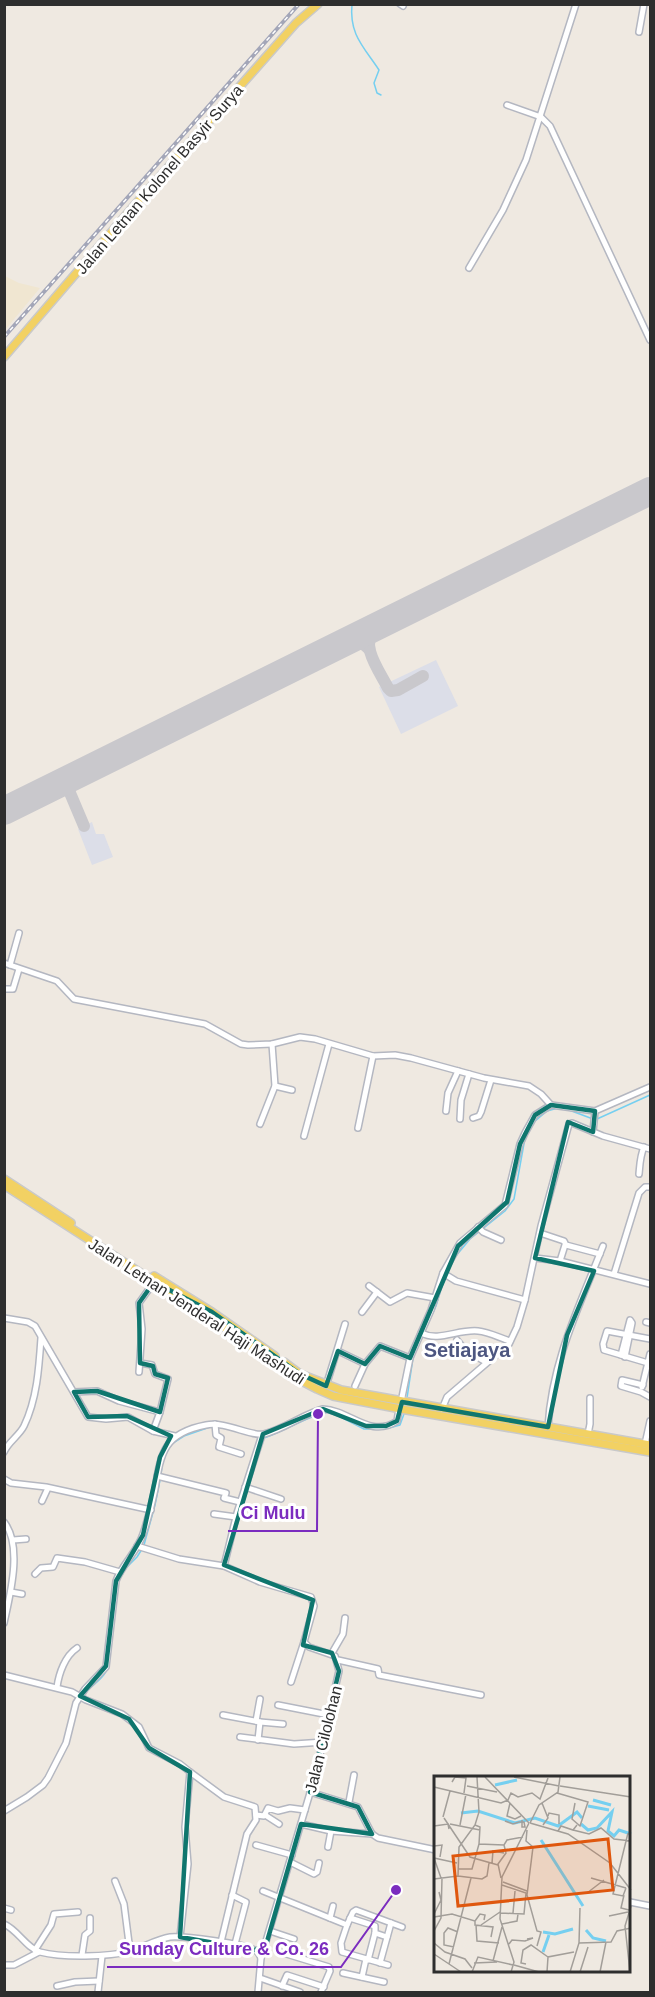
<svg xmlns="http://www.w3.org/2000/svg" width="655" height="1997" viewBox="0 0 655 1997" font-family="Arial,sans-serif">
<rect width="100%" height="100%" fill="#efe9e1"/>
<!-- education -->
<polygon fill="#f0e6d1" points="5,276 19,283 40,288 5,330"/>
<!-- airport -->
<g fill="#dcdee8">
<polygon points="436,660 458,706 401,734 379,687"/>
<polygon points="92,822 96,834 104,834 113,857 92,865 78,829"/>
</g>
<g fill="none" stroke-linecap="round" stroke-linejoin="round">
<!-- stream -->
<g stroke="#75cff0" stroke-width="1.5">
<path d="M352,4c-3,31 12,43 27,66l-5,13 3,10 4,2"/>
<polyline points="569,1110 593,1119"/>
<polyline points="597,1119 650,1095"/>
<polyline points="534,1122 547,1111 558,1108"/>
<polyline points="455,1257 470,1239 505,1211 514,1199 525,1138"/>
<polyline points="424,1332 436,1306 441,1289"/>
<polyline points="407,1398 413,1358"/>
<polyline points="333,1413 364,1429 385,1429"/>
<polyline points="389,1428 400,1425 405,1411"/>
<path d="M264,1438c19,-6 47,-24 65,-26"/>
<polyline points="173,1443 184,1436 210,1427"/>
<polyline points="161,1475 162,1465"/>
<polyline points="144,1545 155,1505 160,1480"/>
<polyline points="126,1568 137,1557 142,1549"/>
<path d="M89,1689c10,-9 19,-14 20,-29"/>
<polyline points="29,1799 39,1791"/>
</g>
<!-- taxiway -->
<g stroke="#c9c8cc" stroke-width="12">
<path d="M375,627c-16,18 4,43 13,61l3,3 7,-1 25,-14"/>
<polyline points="348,641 361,642 369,649"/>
<polyline points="65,781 84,826"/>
</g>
<!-- runway -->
<polyline stroke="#c9c8cc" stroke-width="28" points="4,811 650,491"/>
<defs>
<g id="minor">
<polyline points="400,4 403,6"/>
<polyline points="639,32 644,4"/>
<polyline points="507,105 541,117 550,126 650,340"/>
<polyline points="469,268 503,210 526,160 576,4"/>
<polyline points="4,963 57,981 74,999 205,1024 241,1044 248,1045 272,1044 300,1037 315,1039 373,1056 395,1055 411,1058 484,1078 529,1086 541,1094 551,1105 595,1111 650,1087"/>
<polyline points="10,965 19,933"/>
<polyline points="4,989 13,989 19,969"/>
<polyline points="275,1086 292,1090"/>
<polyline points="446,1111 448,1093 458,1071"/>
<polyline points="473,1118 479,1116 481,1112 491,1080"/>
<polyline points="460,1119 461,1100 469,1074"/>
<polyline points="260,1124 275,1086 272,1044"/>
<polyline points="358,1128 373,1056"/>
<polyline points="593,1132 595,1111"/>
<polyline points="304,1136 329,1044"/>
<path d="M639,1174c1,-10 1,-18 5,-27"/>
<polyline points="478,1227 483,1232 501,1240"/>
<polyline points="540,1233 564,1241 566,1245 600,1254"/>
<polyline points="535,1258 560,1261 650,1284"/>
<polyline points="560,1261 565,1245"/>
<polyline points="443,1273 456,1281 525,1300"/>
<polyline points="614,1274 639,1193 645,1187 650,1187"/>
<polyline points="369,1286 390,1302 407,1293 435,1298"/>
<polyline points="362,1312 377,1292"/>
<polyline points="4,1318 28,1322 35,1326 88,1417 106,1419 128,1417 153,1431 175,1436"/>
<polyline points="646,1322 650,1323"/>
<path d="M421,1333c18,9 37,-4 57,-2 11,1 22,7 32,10"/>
<polyline points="457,1340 465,1350 486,1362"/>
<polyline points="338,1351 365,1364 380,1346 410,1358"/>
<polyline points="621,1355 630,1320 632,1323 625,1357"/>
<polyline points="140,1363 152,1365 155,1374 168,1379 160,1412 153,1431"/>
<polyline points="648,1363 604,1350 603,1344 607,1331 650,1339"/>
<polyline points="139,1372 142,1329 139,1303 154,1282"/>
<polyline points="643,1385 622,1380 621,1386 641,1392 650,1397"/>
<polyline points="326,1386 345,1324"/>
<polyline points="355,1386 365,1364"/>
<polyline points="642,1387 650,1354"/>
<polyline points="74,1392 97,1391 119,1401 160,1412"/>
<polyline points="401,1402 410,1358 431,1310 443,1273 460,1243 505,1205 520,1144 525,1133 535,1115 551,1105"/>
<polyline points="442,1409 447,1397 509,1344 517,1327 525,1300 541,1226 569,1124 572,1123 603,1136 650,1149"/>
<polyline points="215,1424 216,1435 221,1438 219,1447 241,1454"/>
<path d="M548,1427c4,-66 31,-120 55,-181"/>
<polyline points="588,1434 590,1424 590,1398"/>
<polyline points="645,1444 650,1421"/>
<path d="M4,1452c4,-10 15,-16 20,-26 13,-27 15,-58 17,-88"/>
<polyline points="157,1476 226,1493 224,1498 240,1502"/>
<polyline points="4,1479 11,1483 46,1487 151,1510"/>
<polyline points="245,1487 281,1499"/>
<polyline points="42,1501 48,1488"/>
<polyline points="214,1514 236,1517"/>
<path d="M4,1522c19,24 6,73 0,101"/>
<polyline points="13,1540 26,1539"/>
<polyline points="137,1546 179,1559 224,1566 260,1582 311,1597 314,1606 304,1642 309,1647 335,1656 339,1671 315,1776 261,1958"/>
<polyline points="224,1566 237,1513 262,1435"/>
<polyline points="35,1574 41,1568 53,1567 57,1558 85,1562 120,1572"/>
<polyline points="11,1592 22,1594"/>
<polyline points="332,1653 343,1634 345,1618"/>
<polyline points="338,1660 378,1669 379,1675 481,1695"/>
<polyline points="4,1675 72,1692 86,1700 122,1714 139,1727 149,1748 180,1764 190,1772 185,1827 188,1864 180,1937"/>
<polyline points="291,1682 304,1642"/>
<path d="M57,1687c2,-14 8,-31 20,-39"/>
<polyline points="278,1705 329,1715"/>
<polyline points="223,1715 260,1722"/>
<polyline points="256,1721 260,1699"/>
<polyline points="240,1737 294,1744 324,1742"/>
<polyline points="258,1740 260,1722 283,1724"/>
<polyline points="190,1772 224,1797 255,1807 256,1820 247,1834 221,1942"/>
<polyline points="310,1792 358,1807 372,1834 378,1838 436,1850"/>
<polyline points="349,1802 354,1775"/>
<path d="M4,1811l23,-14 16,-12 5,-7 18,-35 10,-40 9,-14 21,-22 10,-86c6,-17 22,-30 27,-47 5,-15 9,-30 12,-45 6,-37 9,-56 51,-64 20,-4 45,12 58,9 21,-5 39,-20 59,-25 27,1 47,30 74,12l2,-12"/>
<polyline points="256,1815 264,1816 268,1808 278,1811 290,1808 305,1810"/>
<polyline points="265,1815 279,1824"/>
<polyline points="301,1824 331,1831 372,1834"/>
<polyline points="256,1845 292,1855"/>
<polyline points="328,1847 331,1831"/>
<polyline points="290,1862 314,1874 317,1872 319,1863"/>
<polyline points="115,1881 124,1904 130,1951"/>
<polyline points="263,1891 347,1925 353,1912 356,1910 402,1927"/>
<polyline points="232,1895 246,1902 235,1944"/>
<polyline points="630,1902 650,1906"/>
<polyline points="4,1908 11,1910"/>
<polyline points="330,1918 333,1906"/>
<polyline points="350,1918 375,1926 375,1933 387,1937"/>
<path d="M4,1924c14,6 22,24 36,28 23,6 68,5 91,-1 13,-4 26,-12 39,-14 14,-1 76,6 86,14 2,1 4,5 5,7l-3,34"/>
<polyline points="347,1925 341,1943 342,1952 388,1965"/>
<polyline points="270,1931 294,1939"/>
<polyline points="35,1950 51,1925 54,1914 78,1912"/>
<polyline points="280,1952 329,1967 330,1971 321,1992"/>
<polyline points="82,1955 85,1935 90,1931 90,1918"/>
<polyline points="368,1960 375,1933"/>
<polyline points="380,1963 391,1923"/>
<polyline points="4,1965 14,1965 39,1952"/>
<polyline points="343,1973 384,1982"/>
<polyline points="362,1977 366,1959"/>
<polyline points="260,1978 300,1992"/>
<polyline points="57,1986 75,1982 99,1981"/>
<polyline points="282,1986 287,1975 324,1987"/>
<polyline points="98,1992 102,1956"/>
</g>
<g id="major">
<polyline points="4,357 133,207 296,23 318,4"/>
<polyline points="4,1179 71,1223"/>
<polyline points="4,1185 209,1317 298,1379 317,1389 333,1396 401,1409 650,1452"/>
<polyline points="154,1276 212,1312 275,1356"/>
<polyline points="284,1362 300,1374 341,1390 650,1445"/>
</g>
</defs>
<!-- minor casing -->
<use href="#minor" stroke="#b4b7c1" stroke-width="8"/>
<!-- major casing -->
<use href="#major" stroke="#c9c9c9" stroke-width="10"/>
<!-- minor -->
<use href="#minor" stroke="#fff" stroke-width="5"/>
<!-- major -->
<use href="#major" stroke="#f2d163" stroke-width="7"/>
<defs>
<polyline id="rail" points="4,337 299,4"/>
</defs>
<!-- rail casing -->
<use href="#rail" stroke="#a3a6b8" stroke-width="4"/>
<!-- rail -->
<use href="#rail" stroke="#fff" stroke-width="1.5" stroke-dasharray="4.5" stroke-linecap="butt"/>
</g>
<!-- marked area -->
<path fill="none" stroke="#0f766e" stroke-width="4.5" stroke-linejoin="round" d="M551,1105l44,6 -2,21 -25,-10 -33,136 59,13 -27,64 -19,92 -146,-25 -5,19 -11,5h-20l-43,-17 -60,25 -39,131 89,35 -10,45 29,8 7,18 -29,121 48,15 14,27 -71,-10 -35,121 -11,5 -75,-13 10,-165 -41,-24 -20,-29 -49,-23 26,-30 10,-85 27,-46 17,-78 11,-21 -44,-20 -39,1 -14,-25 23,-1 63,21 8,-34 -13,-4 -2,-8 -13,-3 -1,-60 15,-21 58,30 88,62 26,12 12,-35 27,13 15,-18 30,12 48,-112 49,-44 13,-58 15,-29z"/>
<g text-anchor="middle" stroke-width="6" stroke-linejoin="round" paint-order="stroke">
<!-- street labels -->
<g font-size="16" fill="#2e2e2e" stroke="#fff">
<text transform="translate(159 179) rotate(-49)" y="6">Jalan Letnan Kolonel Basyir Surya</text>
<text transform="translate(197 1311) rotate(33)" y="6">Jalan Letnan Jenderal Haji Mashudi</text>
<text transform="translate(323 1739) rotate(-76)" y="6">Jalan Cilolohan</text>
</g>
<!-- quarter labels -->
<g font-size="20" font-weight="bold" fill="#4d5680" stroke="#fff">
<text x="467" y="1357">Setiajaya</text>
</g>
</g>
<!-- overview -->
<g transform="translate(434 1776)">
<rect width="196" height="196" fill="#efe9e1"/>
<path fill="none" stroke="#75cff0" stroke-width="3" d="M61,9l22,-5M159,24l18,5M154,30l21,4M27,37l17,-2 37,12 20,-5 23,8 19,-14 5,6M147,48l7,6 9,-2 15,-16 -4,19 6,5 5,-6 12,4M107,64l42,66M152,154l7,8 13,3M109,156l12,2 18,-5M109,176l6,-17"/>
<path fill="none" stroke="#a29e99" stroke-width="1.5" d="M51,1l44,46M80,1l45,9M18,6l3,-5 11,1 -2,15M33,10l30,6M126,10l71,11M0,11l67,16 7,-3M123,17l31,9 -8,24 -8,-7 3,-16M74,24l3,-7 7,4 14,-4 8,6 8,-21M76,27l-3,13 8,3 6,-3M108,27l6,15 -5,7M114,40l1,-3 10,2v9M9,41l7,-26M10,42l26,39 28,8M71,45l8,3 6,-2h5l1,5h-3v-7M96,47l38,11 42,29 21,27M96,47l9,-18 19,-13 2,-15M16,48l30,6M26,49l6,-31M41,49l5,2 -1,17 25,1 3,-5 16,-3M0,50l14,-2 1,5M93,54l-1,11 7,6 -6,48 10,36 4,1 -4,14M139,54l16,4 12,-6 13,11 17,2M124,55l3,-5 12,4 4,-5M0,70l8,-1 -2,12M0,82l23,5M0,82l7,20M58,87l1,-12 11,2M25,93h13l7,-25M24,100l1,-29 16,-22 4,-13 -2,-35M67,102l-3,-14 8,-11 -2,-8M157,102l35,10M0,103l24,-3 24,3 5,-3 2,-13M69,106l24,9M192,112l-3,8 -10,-2 15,-61M153,117l17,-13M190,119l-3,13 8,2M67,137l23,1 2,-21 -24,-8M79,137l2,-22M0,138l7,-14 -2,-8M175,140l19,-4M0,141l18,-3 23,7v4l18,2 -2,10M41,145l5,-7 5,1 -1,5M68,148l15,-3 1,-7M42,149l1,16 22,2M47,149l19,-13M0,155l7,-13 1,-40M0,167l11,9 20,7 7,9M145,167l32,-1 6,-11 14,-3M75,168l3,-4 13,1 8,-3 -6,1M20,171l-10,-2v-12l4,-5 10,4M0,178l27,18M59,185l9,-34M40,187l23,-1M15,188l22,-86M92,188l-5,-1 2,-13 8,-5 17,12M80,189l25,7M38,196l6,-15 35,8M77,196l3,-10 -14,-43 2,-42 27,-54M113,196l1,-15 26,-5M136,196l9,-29 1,-35M146,196l8,-25M166,196l6,-30M196,196l-5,-46 6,-20"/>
<path fill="#df570e" fill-opacity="0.15" stroke="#df570e" stroke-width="3" d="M174,63l5,51 -155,16 -5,-50z"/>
<rect width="196" height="196" fill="none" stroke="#2e2e2e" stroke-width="3"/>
</g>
<!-- callouts -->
<path fill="none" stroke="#7b2cbf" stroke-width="2" d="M318 1414L317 1531H228M396 1890L341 1967H107"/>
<g fill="#7b2cbf" stroke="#fff" stroke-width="2">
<circle cx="318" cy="1414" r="6"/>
<circle cx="396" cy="1890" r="6"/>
</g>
<g font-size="18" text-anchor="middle" font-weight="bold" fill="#7b2cbf" stroke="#fff" stroke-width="6" stroke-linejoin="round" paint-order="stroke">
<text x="273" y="1519">Ci Mulu</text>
<text x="224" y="1955">Sunday Culture &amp; Co. 26</text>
</g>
<!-- border -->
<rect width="655" height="1997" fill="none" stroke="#2e2e2e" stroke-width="12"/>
</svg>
